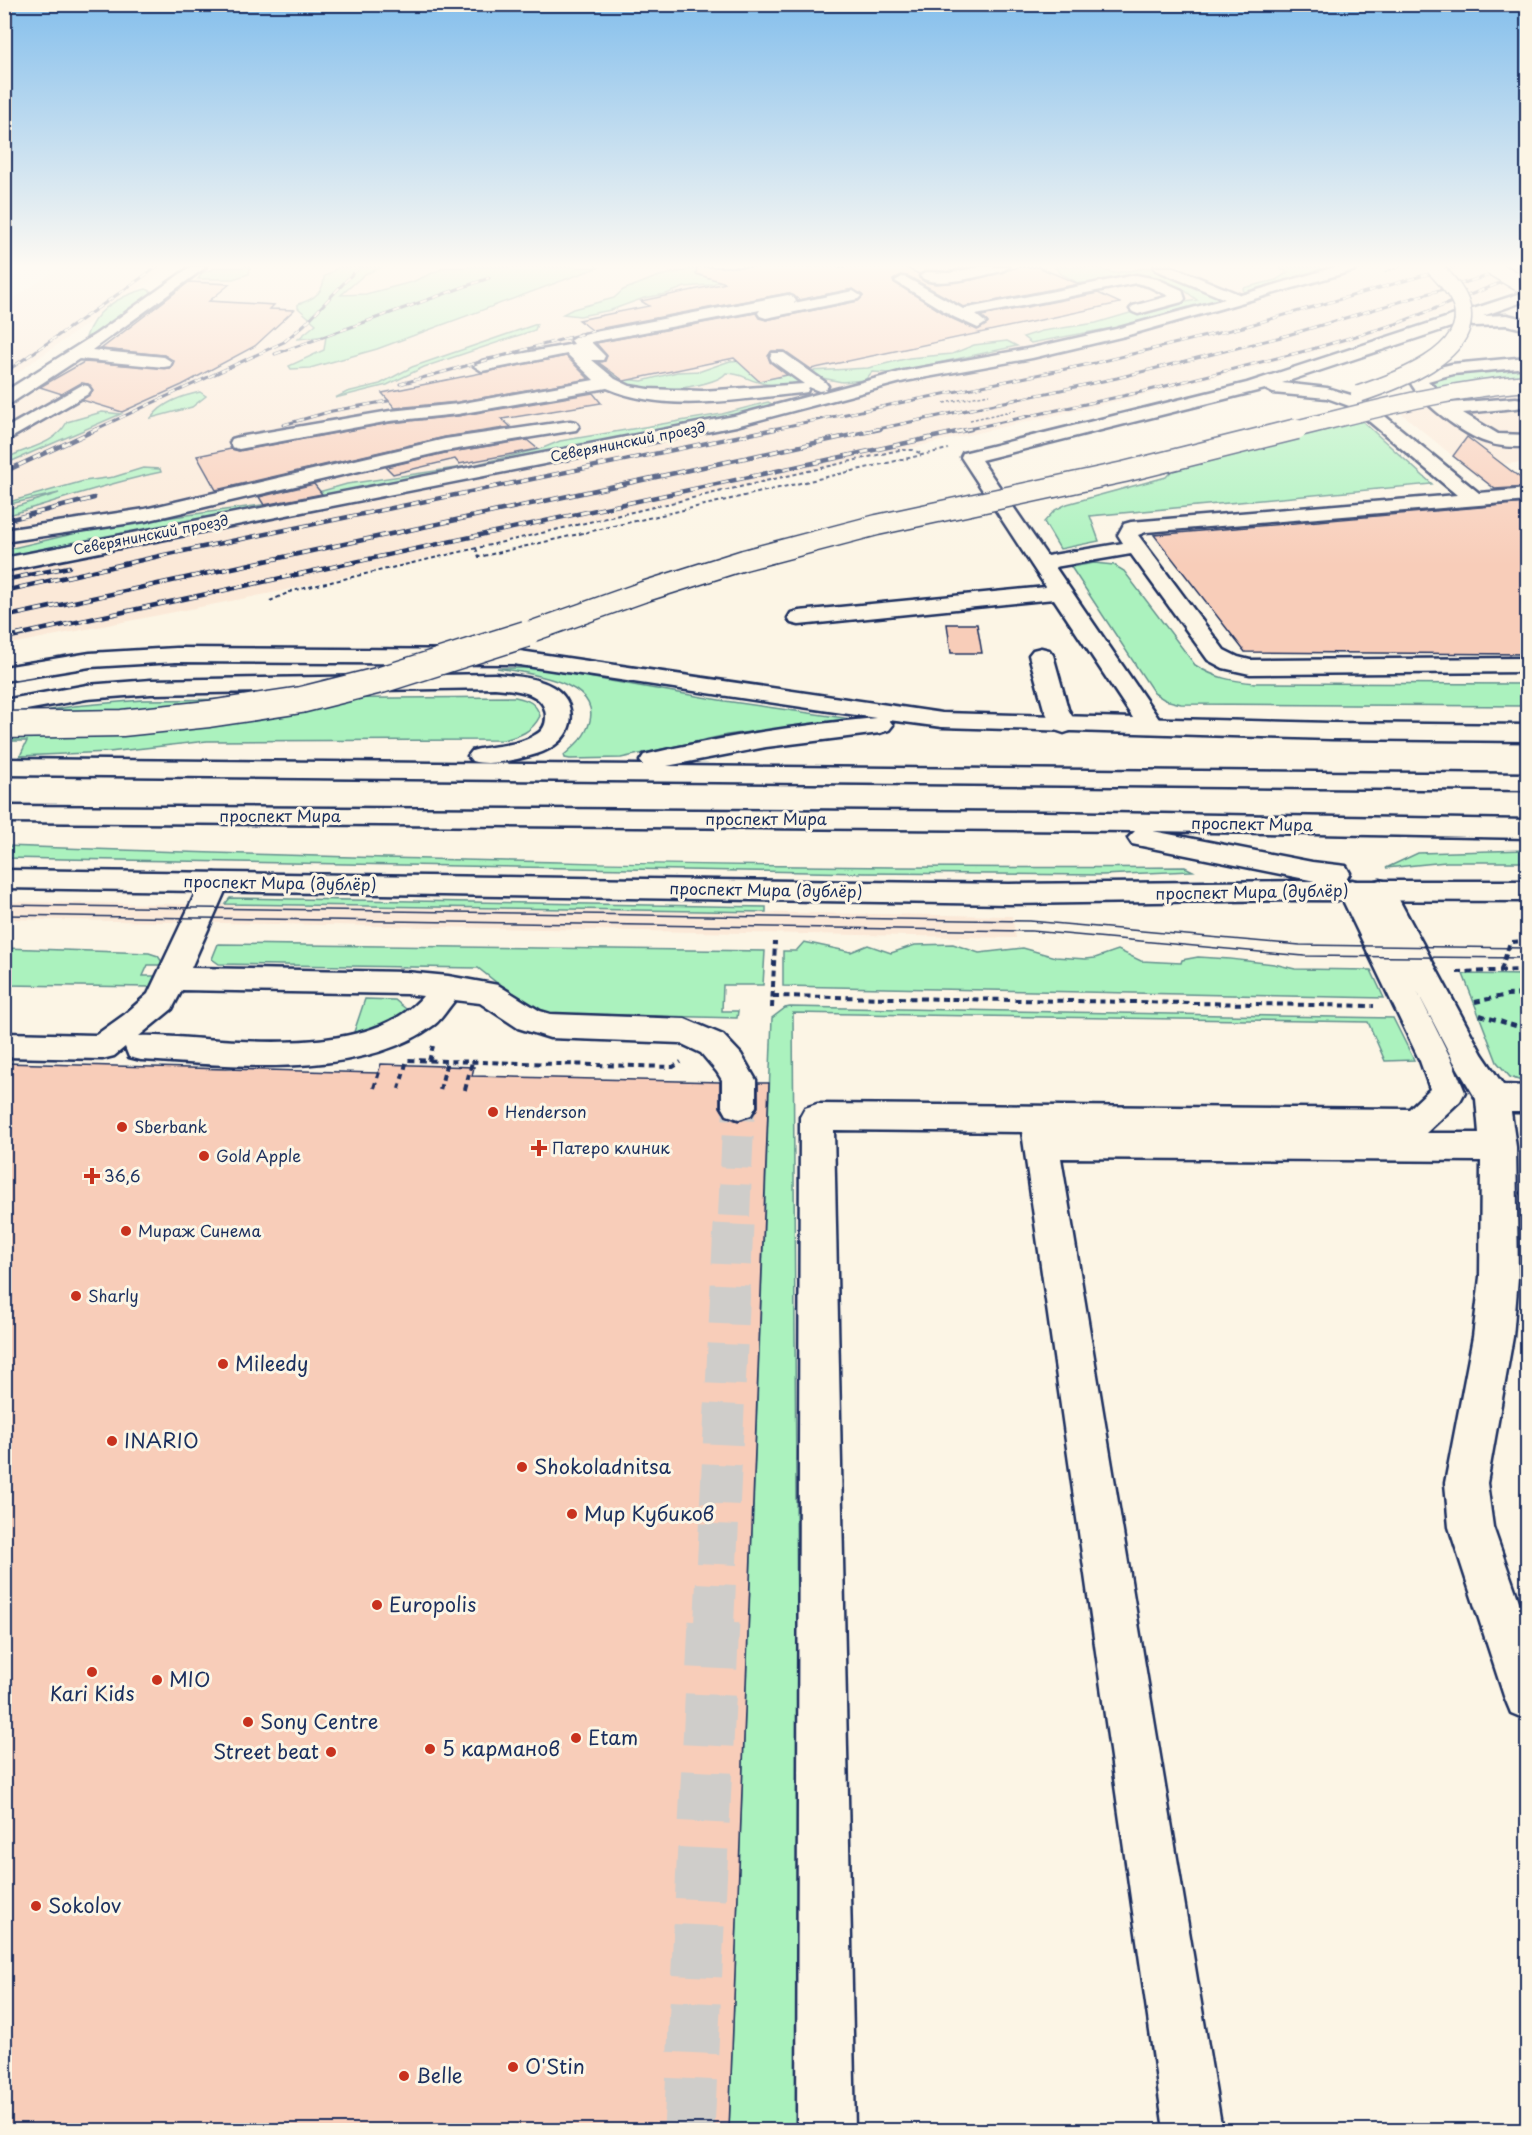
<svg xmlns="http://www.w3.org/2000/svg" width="1532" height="2135" viewBox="0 0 1532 2135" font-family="'Playpen Sans',sans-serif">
<rect width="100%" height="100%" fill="#fcf5e5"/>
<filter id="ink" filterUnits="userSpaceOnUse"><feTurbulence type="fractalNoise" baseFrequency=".0167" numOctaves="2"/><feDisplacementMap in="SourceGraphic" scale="12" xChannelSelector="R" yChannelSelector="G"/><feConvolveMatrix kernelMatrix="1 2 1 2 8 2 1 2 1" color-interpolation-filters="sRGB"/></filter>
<g filter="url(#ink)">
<!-- built -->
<g fill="#fbe9d8">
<polygon points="61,267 170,267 5,381 5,304"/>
<polygon points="210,267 1527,267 1527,282 1500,295 1384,334 1140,396 277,592 5,645 5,410 62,370 108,344"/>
<polygon points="1527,389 1527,462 1466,467 1383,398"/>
<polygon points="5,902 1012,916 1016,938 5,919"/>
</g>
<!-- green -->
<g fill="#abf2be" stroke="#63908e" stroke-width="1.5">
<polygon points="219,267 250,267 249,274 233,279 198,279 202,273"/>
<path d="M339,267h43l-17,7 -24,21 25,-1 46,-12 34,-15h153l-222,82 -67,19 -19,1 -2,-3 35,-16 2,-14 -28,3 18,-15 -18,-16v-4c15,-4 26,-12 26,-27z"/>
<polygon points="703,267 748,267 753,272 708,285 685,287 666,294 644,298 611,310 580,316 563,314 573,309 614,298 623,290 659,276"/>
<polygon points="1055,267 1092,267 1114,273 1155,267 1219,293 1223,302 1166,314 1165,318 1153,323 1101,330 1031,343 1023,337 1042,331 1096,323 1140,310 1197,300 1184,290 1153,278 1122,278 1096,283 1078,283 1061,274"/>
<polygon points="1277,267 1318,267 1329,272 1289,285 1278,293 1244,294 1243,288 1276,280 1288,272"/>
<path d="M146,289l7,3 -55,42 -12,3c9,-28 33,-41 60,-48z"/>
<polygon points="537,324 535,330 424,367 387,385 335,398 347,392 380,384 412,367"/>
<path d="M1007,341l10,5 -126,27 -19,-1 -7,8 -23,2 -30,-6 -1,7c-18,1 -35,5 -53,-1 -15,-4 -14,-8 -32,-9 -10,13 -74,21 -91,16 -9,-2 -18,-8 -26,-11l-4,-12 20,13 17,2 35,-9 24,-1 29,-10 28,-2 15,-6 33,18 25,-1 37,-2 41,-10 43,-4 22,-9z"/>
<polygon points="1527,368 1527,389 1443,394 1435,387 1433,381 1435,378 1450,374"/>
<path d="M200,392l6,4 -14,11 -41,11c12,-16 31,-22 49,-26z"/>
<polygon points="768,402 777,407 791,408 183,525 138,531 5,562 4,550 107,526 283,502 347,484 469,466 543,448 560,441 722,414"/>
<path d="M102,412l19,2 -116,50v-5c21,-12 49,-13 62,-37z"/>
<polygon points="1362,421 1432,484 1090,516 1099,541 1060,549 1044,522 1055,510 1067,504 1166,477 1177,465"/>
<path d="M143,468l17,1 1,3c-54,11 -104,29 -156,44v-6l54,-17 -54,12v-2l79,-22 30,-4z"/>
<path d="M1094,563l20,2 10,6 71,94c20,13 37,16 61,18l271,1v22l-346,-2 -16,-4 -11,-7 -83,-126z"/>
<path d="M497,668h37l25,4 166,29 126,18 -124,16 -106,23 -51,1 -5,-1 -1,-3c8,-7 18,-15 22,-24 26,-49 -60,-58 -89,-63z"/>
<path d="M515,697c14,3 21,6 25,19 -8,16 -20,20 -37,24l-296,1 -98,11 -89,4 7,-15h-22v-23l69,-12 68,-6z"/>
<path d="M5,846c393,14 786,24 1180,21l8,4 -91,4 -239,-2 -858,-15z"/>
<polygon points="1527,850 1527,862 1446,862 1386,868 1418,853"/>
<polygon points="230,898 766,907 766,912 225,904"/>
<polygon points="804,942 851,952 868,945 891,953 915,945 953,944 979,953 1023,948 1055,957 1086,959 1095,958 1118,950 1141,961 1181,963 1182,960 1198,957 1230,959 1274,964 1295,969 1371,970 1384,998 783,986 783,951 796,951"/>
<polygon points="218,944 765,951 763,985 723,985 722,1011 738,1011 737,1018 540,1013 530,1009 478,968 219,964 212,959"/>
<polygon points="5,948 149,953 158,956 162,962 160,965 148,965 143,976 155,976 150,987 5,985"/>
<polygon points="1463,974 1527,975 1527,1083 1510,1077 1497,1062"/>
<polygon points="365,999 395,1000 411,1013 352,1038"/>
<polygon points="790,1007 1393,1018 1414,1060 1385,1061 1368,1022 793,1013 800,2130 729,2130 772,1018 785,1008"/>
</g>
<!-- building -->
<g fill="#f8cdb9" stroke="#1b2f5e" stroke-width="1.5">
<polygon points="697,267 905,267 919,274 919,278 925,282 936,284 972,280 1019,267 1038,267 1079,284 963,307 908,276 901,275 893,280 953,319 977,330 988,323 981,316 1098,293 1120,303 811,369 785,351 772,351 768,356 770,362 787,375 759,381 734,358 624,381 598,362 605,361 607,356 596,343 756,313 759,318 766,320 858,301 863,296 853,289 798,300 788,293 592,330 579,320 649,306 641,301 726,283 696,274"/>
<polygon points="189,282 230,284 209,301 274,305 270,309 294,310 255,346 182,385 122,412 82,400 93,391 88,384 81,383 62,394 40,387 84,362 170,368 174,361 164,355 101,349"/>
<polygon points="566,356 589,379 458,402 395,408 382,393"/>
<polygon points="593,393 601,403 502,419 511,427 445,437 216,490 197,456 231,449 239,451 390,423 458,416"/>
<polygon points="1467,437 1527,483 1527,487 1495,489 1453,456"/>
<polygon points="527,440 538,449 459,464 455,459 393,474 386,467 445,453"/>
<polygon points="314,484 322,494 264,505 259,497"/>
<polygon points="1527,503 1527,654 1245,652 1154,535"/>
<polygon points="947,624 977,624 982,653 951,653"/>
<polygon points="4,1063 378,1073 381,1064 474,1067 472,1076 720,1082 720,1107 726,1117 738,1121 752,1117 758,1107 758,1083 769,1083 729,2130 4,2130"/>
</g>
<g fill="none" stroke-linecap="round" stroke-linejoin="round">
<!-- minor-tunnel-far2 -->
<polyline stroke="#cfcdca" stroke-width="32" stroke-dasharray="32 16" stroke-linecap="butt" points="734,1216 739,1106"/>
<!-- minor-tunnel-far1 -->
<polyline stroke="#cfcdca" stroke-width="40" stroke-dasharray="40 20" stroke-linecap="butt" points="714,1624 734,1215"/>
<!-- minor-tunnel -->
<polyline stroke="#cfcdca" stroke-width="51" stroke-dasharray="51 26" stroke-linecap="butt" points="689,2130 714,1622"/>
<defs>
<g id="minor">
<polygon points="190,267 206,267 92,350 164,357 172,362 170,366 164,367 79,359 10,404 4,405 4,392 96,334"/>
<path d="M979,267h30l-7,4c-18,4 -69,19 -82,5l7,-4 22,1z"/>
<polygon points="1154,267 1173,267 1241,295 1335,267 1357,267 1355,270 1125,336 1032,358 905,381 736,426 4,571 4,558 734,416 904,371 1032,348 1116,329 1225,299 1156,270"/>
<polygon points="1136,275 1157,279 1182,290 1185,299 1182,302 1138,314 1133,312 1130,309 1133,306 1169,296 1148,286 1136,283 976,315 986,323 978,328 954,317 895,281 902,277 907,278 963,309"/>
<path d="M853,291l8,5 -3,3 -92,19 -6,-2 -2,-3 2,-3 -169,32 14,14 -2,4h-11l23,19 15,7 18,3 54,2 102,-7 -32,-23 -2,-4 2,-4h12l41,29 3,4 -3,4 -6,1 -10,-4 -2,5 -6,1c-61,6 -135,21 -194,-5l-149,26 -68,7 -151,28 -7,-2 -2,-4 2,-4 7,-2 151,-26 68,-7 136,-24 -27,-26 -85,17 -8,-5 8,-5 92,-17 -3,-4 8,-5 209,-40 5,2 3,3 -2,3z"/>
<path d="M1528,291v9l-45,16 24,-1 21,5v10l-21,-5 -34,1 -7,-4 -184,61 45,5 37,11 115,94 49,-4v12l-382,31 -8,3 86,115 14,7 12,3 278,-2v14l-278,2 -27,-6 -15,-8 -77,-106 -76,13 108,158 -4,5 -9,3 -9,-3 -87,-131 -255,26 -8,-2 -3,-5 3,-5 8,-2 247,-24 -85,-130 2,-4 284,-70zM1265,389l8,4 54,5 25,9 105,88 -326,27 -7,2 -6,11 5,8 -76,13 -66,-96z"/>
<path d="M1528,357v10l-75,7 -25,7 22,22 66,-5 6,1 3,4 -3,4 -6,1 -53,5 35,21 30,1v12c-15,0 -29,0 -42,-5 -21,-6 -68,-41 -76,-61l6,-8 36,-9z"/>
<polygon points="82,385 88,386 91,390 88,394 4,442 4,429"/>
<polygon points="570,421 576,422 579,426 576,430 445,451 145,521 4,542 4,530 145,509 445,439"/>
<polygon points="1041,648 1049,650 1053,655 1068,709 1077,725 1073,730 1064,733 1055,730 1044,709 1029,655 1033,650"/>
<path d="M215,873l10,2 4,7 -38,86 215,4 42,4 50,9 42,26 10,3 135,5 38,16 18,19 15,26v26l-5,9 -12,4 -12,-4 -5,-9v-26l-5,-8 -16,-19 -21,-10 -130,-5 -32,-10 -38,-25 -25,-3c-7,8 -13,19 -21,25 -76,56 -204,40 -293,35l-12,-3 -4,-10 -11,9 -12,3 -98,-2v-24l92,2 28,-20 24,-21 53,-112 4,-7zM182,990l224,4 17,2c-46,55 -155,47 -219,43 -21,-1 -44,-4 -65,-3l33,-27z"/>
<path d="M1352,880l10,3 4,6 4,-6 10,-3 10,3 92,171 21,31 25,1v26h-17l5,35 2,130 -5,60 -26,146 6,44 35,100v93l-17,-7 -7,-17 -55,-169 -4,-44 28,-146 7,-60 1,-116 -420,-3 161,972h-58l-142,-998 -188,-2 21,1000h-58l3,-1013 5,-9 12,-4 592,5 21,-20 -10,-28 -82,-171 4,-7zM1417,991l37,71 22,37 3,34h-53l34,-32 5,-9 -13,-31z"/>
</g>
<g id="major">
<polygon points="1519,267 1528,267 1528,272"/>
<path d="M176,648l337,2 429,63 389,10 197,2v16l-197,-2 -389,-12 -53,-7 4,5 -4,5 -9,3 -114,14 -99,19 861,8v16l-1524,-15v-16l639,6 -3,-4 4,-6c76,-18 154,-30 232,-37l-363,-54 -337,-2 -86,5 -86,14v-14l86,-14z"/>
<path d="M495,674c19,2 41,3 58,13 22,13 24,42 3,57 -11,9 -26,12 -39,15 -14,3 -30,6 -45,2l-4,-5 4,-5c21,-6 44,-4 63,-16 8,-4 11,-10 11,-18 0,-26 -32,-27 -51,-29l-344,6 -64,5 -83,15v-14l83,-15 64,-5z"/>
<polygon points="4,806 1043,812 1528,820 1528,838 1153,831 1312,862 1346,866 1350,873 1346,880 1342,881 1528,881 1528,901 1295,900 1009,904 4,888 4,870 1009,884 1315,881 1132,844 1128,838 1135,831 4,822"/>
</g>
</defs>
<!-- minor casing -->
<use href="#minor" stroke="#1b2f5e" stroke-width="5"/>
<!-- major casing -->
<use href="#major" stroke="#1b2f5e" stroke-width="5"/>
<!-- path-far2 -->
<g stroke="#1b2f5e" stroke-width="1.5" stroke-dasharray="3 2" stroke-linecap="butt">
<polyline points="1384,272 1400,267"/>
<polyline points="944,403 989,394"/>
<polyline points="970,420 1016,410"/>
</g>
<!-- path-far1 -->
<g stroke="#1b2f5e" stroke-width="2" stroke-dasharray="4 3" stroke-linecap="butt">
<polyline points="476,548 479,557 948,449"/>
<polyline points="270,601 292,591 899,450 913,450 922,454"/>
</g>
<!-- path -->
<g stroke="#1b2f5e" stroke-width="4" stroke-dasharray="6 4.5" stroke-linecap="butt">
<polyline points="1501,970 1510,942 1528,941"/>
<polyline points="1457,972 1528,970"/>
<polyline points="773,996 1374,1006"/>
<polyline points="1475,1002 1507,995 1528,994"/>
<polyline points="772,1008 775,942"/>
<polyline points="1480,1015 1528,1030"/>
<polyline points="429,1061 433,1046"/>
<polyline points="374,1088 380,1069"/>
<polyline points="399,1089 407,1060 673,1067 681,1062"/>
<polyline points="440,1090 447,1061"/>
<polyline points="465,1090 472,1062"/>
</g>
<!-- minor -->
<use href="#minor" fill="#fcf5e5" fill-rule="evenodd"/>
<!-- major -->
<use href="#major" fill="#fcf5e5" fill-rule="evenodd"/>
<!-- tram -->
<g stroke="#1b2f5e" stroke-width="1.5">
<polyline points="4,905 1030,921 1300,945 1528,948"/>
<polyline points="4,915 1032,931 1304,956 1528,958"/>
</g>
<defs>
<g id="rail-far2">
<polyline points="275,354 489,278"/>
<polyline points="4,373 157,267"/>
<polyline points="400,384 593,331"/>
<polyline points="283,425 332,411 388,401"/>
<polyline points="94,430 284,342 305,324 359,267"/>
<polyline points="768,430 1095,363 1243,327 1453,267"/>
<polyline points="873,430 1117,378 1281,337 1487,276 1510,267"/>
<polyline points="964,430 1146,391 1309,350 1396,324 1528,272"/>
</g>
<g id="rail-far1">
<polyline points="4,472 97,429"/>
<polyline points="4,521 94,498"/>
<polyline points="4,580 69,567"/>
<polyline points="4,591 164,555 775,429"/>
<polyline points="4,617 880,429"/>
<polyline points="17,635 971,429"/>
</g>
<polyline id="rail" points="4,638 24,634"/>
</defs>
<!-- rail-far2 casing -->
<use href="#rail-far2" stroke="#1b2f5e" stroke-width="3"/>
<!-- rail-far1 casing -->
<use href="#rail-far1" stroke="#1b2f5e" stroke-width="4.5"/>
<!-- rail casing -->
<use href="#rail" stroke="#1b2f5e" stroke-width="5"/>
<!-- rail-far2 -->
<use href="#rail-far2" stroke="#fcf5e5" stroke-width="2" stroke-dasharray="7" stroke-linecap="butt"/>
<!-- rail-far1 -->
<use href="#rail-far1" stroke="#fcf5e5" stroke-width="3" stroke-dasharray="8" stroke-linecap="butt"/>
<!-- rail -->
<use href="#rail" stroke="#fcf5e5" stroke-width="4" stroke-dasharray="10" stroke-linecap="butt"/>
<defs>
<g id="major-bridge-far2">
<polyline points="1492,267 1528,288"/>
<path d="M1359,394c33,-11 118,-40 102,-90 -5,-14 -17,-26 -27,-37"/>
<path d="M1291,430c78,-19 156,-41 237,-47"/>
</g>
<polyline id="major-bridge-far1" points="522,635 643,592 744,560 877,525 1124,472 1297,429"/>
<polyline id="major-bridge" points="4,725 122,723 209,714 301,700 381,680 526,634"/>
</defs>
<!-- major-bridge-far2 casing -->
<use href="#major-bridge-far2" stroke="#1b2f5e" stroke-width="19" stroke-linecap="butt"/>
<!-- major-bridge-far1 casing -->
<use href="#major-bridge-far1" stroke="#1b2f5e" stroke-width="23" stroke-linecap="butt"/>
<!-- major-bridge casing -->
<use href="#major-bridge" stroke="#1b2f5e" stroke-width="29" stroke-linecap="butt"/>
<!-- major-bridge-far2 -->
<use href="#major-bridge-far2" stroke="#fcf5e5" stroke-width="16"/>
<!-- major-bridge-far1 -->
<use href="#major-bridge-far1" stroke="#fcf5e5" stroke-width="20"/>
<!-- major-bridge -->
<use href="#major-bridge" stroke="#fcf5e5" stroke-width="26"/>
</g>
</g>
<!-- sky -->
<linearGradient id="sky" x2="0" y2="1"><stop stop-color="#85bfec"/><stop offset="0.47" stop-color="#fefaf3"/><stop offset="1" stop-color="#fefaf3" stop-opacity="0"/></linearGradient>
<rect width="1532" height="566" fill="url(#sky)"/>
<!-- markers -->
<g fill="#c8321e" stroke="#fcf5e5" stroke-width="2">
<circle cx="493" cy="1112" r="6"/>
<circle cx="122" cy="1127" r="6"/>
<path d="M536 1139h6v6h6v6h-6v6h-6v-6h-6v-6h6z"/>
<circle cx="204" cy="1156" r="6"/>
<path d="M89 1167h6v6h6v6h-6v6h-6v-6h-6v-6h6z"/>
<circle cx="126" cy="1231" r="6"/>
<circle cx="76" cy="1296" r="6"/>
<circle cx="223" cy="1364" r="6"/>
<circle cx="112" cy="1441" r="6"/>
<circle cx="522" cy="1467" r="6"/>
<circle cx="572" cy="1514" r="6"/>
<circle cx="377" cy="1605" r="6"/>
<circle cx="92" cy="1672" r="6"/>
<circle cx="157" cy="1680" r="6"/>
<circle cx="248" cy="1722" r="6"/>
<circle cx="576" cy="1738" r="6"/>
<circle cx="430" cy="1749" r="6"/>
<circle cx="331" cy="1752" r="6"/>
<circle cx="36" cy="1906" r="6"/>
<circle cx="513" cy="2067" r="6"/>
<circle cx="404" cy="2076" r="6"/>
</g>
<g text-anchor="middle" stroke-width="6" stroke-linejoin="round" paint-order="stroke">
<!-- far-street labels -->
<g font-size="14" fill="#1b2f5e" stroke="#fcf5e5">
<text transform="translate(628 442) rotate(-11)" y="5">Северянинский проезд</text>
<text transform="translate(151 535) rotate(-11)" y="5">Северянинский проезд</text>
</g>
<!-- street labels -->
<g font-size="16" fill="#1b2f5e" stroke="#fcf5e5">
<text x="280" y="822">проспект Мира</text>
<text x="766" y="825">проспект Мира</text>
<text transform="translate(1252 824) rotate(1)" y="6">проспект Мира</text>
<text transform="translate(280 883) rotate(1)" y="6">проспект Мира (дублёр)</text>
<text transform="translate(766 890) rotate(1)" y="6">проспект Мира (дублёр)</text>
<text transform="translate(1252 892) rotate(-1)" y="6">проспект Мира (дублёр)</text>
</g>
<!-- poi labels -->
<g font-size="16" fill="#1b2f5e" stroke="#fcf5e5" text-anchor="start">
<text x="505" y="1118">Henderson</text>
<text x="134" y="1133">Sberbank</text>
<text x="552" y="1154">Патеро клиник</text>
<text x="216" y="1162">Gold Apple</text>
<text x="104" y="1182">36,6</text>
<text x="138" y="1237">Мираж Синема</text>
<text x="88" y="1302">Sharly</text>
</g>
<!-- near-poi labels -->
<g font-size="20" fill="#1b2f5e" stroke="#fcf5e5" text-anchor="start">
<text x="235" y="1371">Mileedy</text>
<text x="124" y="1448">INARIO</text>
<text x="534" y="1474">Shokoladnitsa</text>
<text x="584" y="1521">Мир Кубиков</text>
<text x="389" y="1612">Europolis</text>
<text x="169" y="1687">MIO</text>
<text x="92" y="1701" text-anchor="middle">Kari Kids</text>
<text x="260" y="1729">Sony Centre</text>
<text x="588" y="1745">Etam</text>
<text x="442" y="1756">5 карманов</text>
<text x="319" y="1759" text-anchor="end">Street beat</text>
<text x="48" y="1913">Sokolov</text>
<text x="525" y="2074">O'Stin</text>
<text x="416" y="2083">Belle</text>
</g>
</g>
<!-- margin -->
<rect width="1532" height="2135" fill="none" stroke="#fcf5e5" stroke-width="24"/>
<rect x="12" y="12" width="1508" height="2111" fill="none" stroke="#1b2f5e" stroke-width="2" filter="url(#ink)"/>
</svg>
